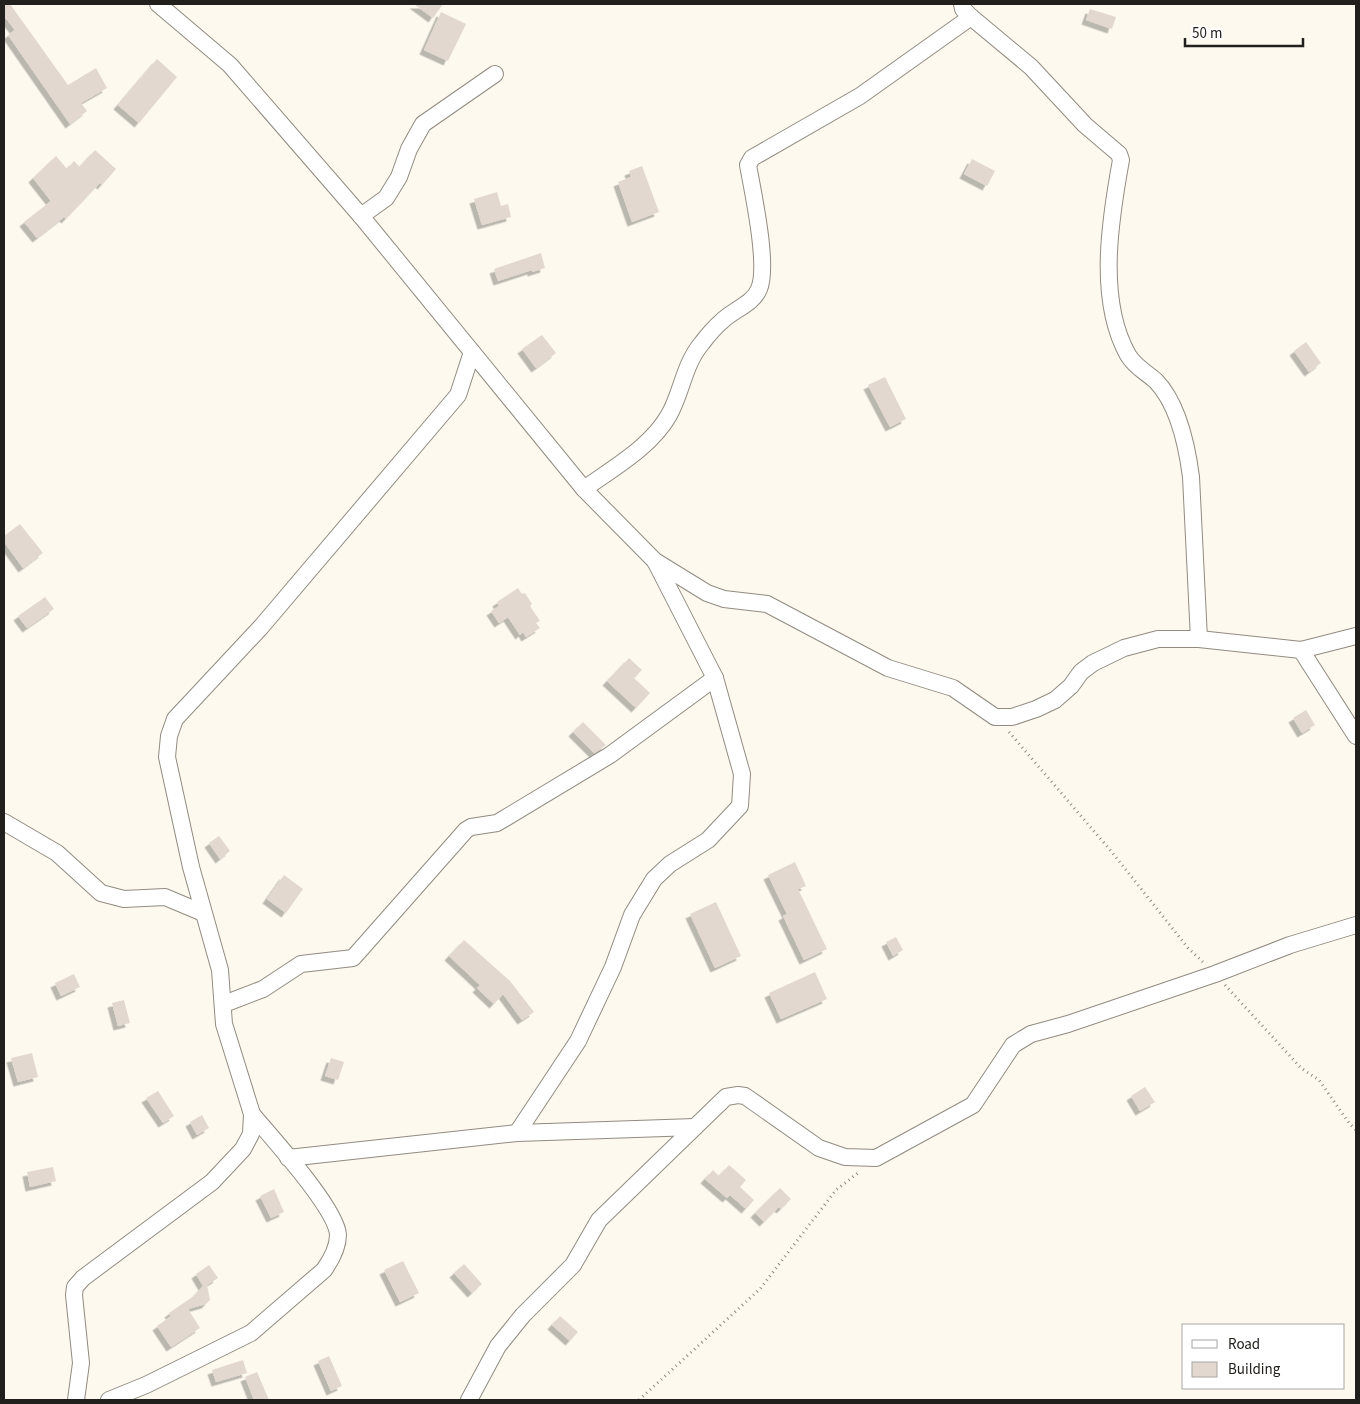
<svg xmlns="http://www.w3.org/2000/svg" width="1360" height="1404" viewBox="0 0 1360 1404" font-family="'Source Sans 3',sans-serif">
<defs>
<filter id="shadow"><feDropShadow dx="-4.5" dy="4.5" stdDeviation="0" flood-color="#0004"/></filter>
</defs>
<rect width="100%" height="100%" fill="#fef9ef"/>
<!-- building -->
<g fill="#e3d8cf" filter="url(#shadow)">
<polygon points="4,4 10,4 68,85 96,68 107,88 81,103 87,111 70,124 8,35 15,30 4,16"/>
<polygon points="414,4 443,4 433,18"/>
<polygon points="1090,9 1116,17 1112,29 1086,20"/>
<polygon points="441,12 466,24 448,61 424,50"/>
<polygon points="157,59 177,77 139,123 118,105"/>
<polygon points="95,150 116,169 102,185 100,183 66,219 64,217 37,238 24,222 51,201 33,178 56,156 67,169 74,161 80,167"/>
<polygon points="972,159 995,171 987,186 964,174"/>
<polygon points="642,166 659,212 632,222 618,182 631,177 629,171"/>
<polygon points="497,192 501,206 508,204 511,217 482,225 474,199"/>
<polygon points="541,253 545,268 532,272 532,270 498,281 494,269"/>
<polygon points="542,335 556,353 536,368 522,349"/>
<polygon points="1306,342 1321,363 1309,372 1294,351"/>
<polygon points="885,377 906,419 890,427 868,385"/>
<polygon points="20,524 43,553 23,568 4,542 4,536"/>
<polygon points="518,588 522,594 525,593 532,604 530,606 540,621 536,623 540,628 526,637 523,632 520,635 508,617 499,623 491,611 499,606 497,602"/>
<polygon points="45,597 54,609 27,628 18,616"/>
<polygon points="629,658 642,670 634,678 650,693 636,708 607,681"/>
<polygon points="1306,710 1315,725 1302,733 1293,718"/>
<polygon points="583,722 606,745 594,753 573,732"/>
<polygon points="219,836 230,851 220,859 209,843"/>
<polygon points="795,862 806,886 798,889 827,949 804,960 783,916 787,914 768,875"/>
<polygon points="284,875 303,889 286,913 267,899"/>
<polygon points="716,902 741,956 715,968 690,914"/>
<polygon points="896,937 903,950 893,956 886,942"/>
<polygon points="464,940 510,981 534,1012 522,1020 503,994 494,1004 477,988 480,985 449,956"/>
<polygon points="815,972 827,999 781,1019 769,993"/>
<polygon points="74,974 80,987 61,996 55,983"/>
<polygon points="124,1000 130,1023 118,1026 112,1003"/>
<polygon points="32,1053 38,1077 18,1082 11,1058"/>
<polygon points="331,1058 344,1062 338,1080 325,1076"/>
<polygon points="1145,1087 1155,1102 1140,1111 1131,1096"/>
<polygon points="158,1091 174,1116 163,1123 146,1098"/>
<polygon points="202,1115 209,1128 197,1135 190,1122"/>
<polygon points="729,1165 746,1180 740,1187 754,1200 746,1209 730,1195 727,1198 705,1179 713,1170 719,1176"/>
<polygon points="53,1167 56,1181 30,1187 27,1172"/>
<polygon points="780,1188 791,1199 781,1209 779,1207 764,1222 755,1213"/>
<polygon points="274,1189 284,1212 271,1218 260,1196"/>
<polygon points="403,1261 419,1293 400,1302 384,1270"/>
<polygon points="464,1264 482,1284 472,1293 454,1273"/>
<polygon points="209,1265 218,1278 207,1285 210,1300 206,1304 188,1309 200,1328 171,1347 157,1326 171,1316 169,1313 194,1296 203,1286 196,1274"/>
<polygon points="560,1316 578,1332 570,1341 552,1325"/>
<polygon points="329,1356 342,1386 331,1391 318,1361"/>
<polygon points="243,1360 247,1373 216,1382 212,1370"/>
<polygon points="257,1372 269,1400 254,1400 245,1377"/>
</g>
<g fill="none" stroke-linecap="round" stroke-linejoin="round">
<defs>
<g id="minor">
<polyline points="158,4 230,65 361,216 584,489 655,561 707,593 724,599 767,604 888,668 953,688 995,717 1012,717 1036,709 1055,700 1071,686 1081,672 1093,663 1124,648 1158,639 1199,639 1301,650 1356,636"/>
<path d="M962,4l1,5 8,8 60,50 54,58 34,29 2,6c-11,60 -24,140 7,195 7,12 18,17 28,26 23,24 31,65 35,96l8,162"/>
<polyline points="361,216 386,198 399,177 409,149 423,124 495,74"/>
<path d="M584,489c29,-21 67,-42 85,-74 13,-23 15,-51 33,-72 6,-8 13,-16 20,-22 11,-11 31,-17 37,-32 10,-23 -6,-96 -11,-124l4,-7 108,-62 111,-79"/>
<polyline points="1301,650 1356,736"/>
<polyline points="4,822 57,853 101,893 124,899 165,897 203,913"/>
<polyline points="224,1004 263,989 301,964 353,958 466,830 471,827 497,823 610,755 715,678"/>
<polyline points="517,1133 578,1041 613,967 632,915 654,879 670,864 708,840 740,806 742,774 715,678 655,561"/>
<polyline points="288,1158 517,1133 695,1127"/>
<polyline points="76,1400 81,1363 74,1295 75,1287 83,1278 212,1182 243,1149 251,1134 252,1114 224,1024 220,970 191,867 167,757 169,736 175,719 261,627 458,395 472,352"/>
<path d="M109,1400l37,-15 105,-52 73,-63c7,-10 14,-22 14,-35 -1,-26 -67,-98 -86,-121"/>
<polyline points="469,1400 498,1346 523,1315 573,1265 599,1220 726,1097 738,1095 745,1096 819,1148 845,1157 876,1158 973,1105 1013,1045 1031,1034 1068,1024 1215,974 1290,945 1356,925"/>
</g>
</defs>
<!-- minor casing -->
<use href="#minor" stroke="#918b80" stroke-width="18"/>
<!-- path -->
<g stroke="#8e8b84" stroke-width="3" stroke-dasharray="1 4" stroke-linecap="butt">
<polyline points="1009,732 1111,851 1188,948 1203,962"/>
<polyline points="1225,985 1301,1068 1319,1080 1349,1123 1356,1130"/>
<polyline points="639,1400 760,1289 836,1190 858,1173"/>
</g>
<!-- minor -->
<use href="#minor" stroke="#fff" stroke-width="16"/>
</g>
<!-- border -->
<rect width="1360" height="1404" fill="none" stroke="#22201c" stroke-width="10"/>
<!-- legend -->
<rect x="1182" y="1324" width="162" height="65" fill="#ffffff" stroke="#a7a6a4"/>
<rect x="1192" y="1340" width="25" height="8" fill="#ffffff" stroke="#a7a6a4"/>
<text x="1228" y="1349" font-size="15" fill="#22201c">Road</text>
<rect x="1192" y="1362" width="25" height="15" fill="#e3d8cf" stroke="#a7a6a4"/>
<text x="1228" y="1374" font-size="15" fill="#22201c">Building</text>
<!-- scale -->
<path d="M1185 38v8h118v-8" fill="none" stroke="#22201c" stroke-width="2.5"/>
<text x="1192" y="38" font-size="15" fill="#22201c" stroke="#ffffff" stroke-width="4" paint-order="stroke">50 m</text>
</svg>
